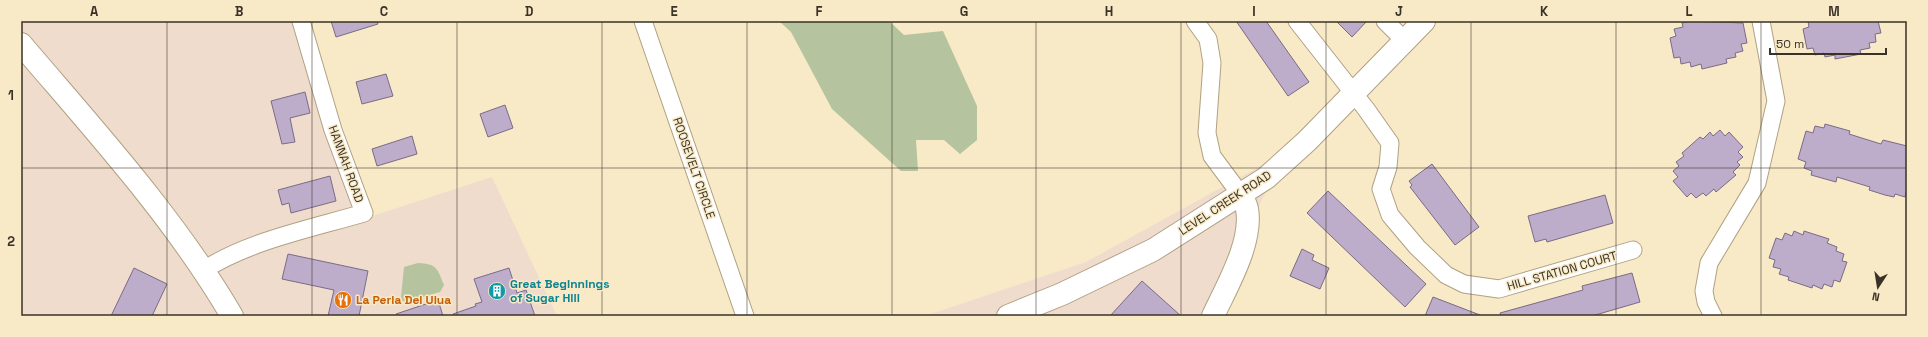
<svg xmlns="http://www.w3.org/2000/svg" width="1928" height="337" viewBox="0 0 1928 337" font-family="'Space Grotesk',sans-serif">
<rect width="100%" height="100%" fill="#f8e9c7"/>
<!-- commercial -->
<g fill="#f0dccd">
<polygon points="21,21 293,21 357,221 492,177 557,316 21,316"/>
<polygon points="1286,152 1204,316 925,316 1086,262"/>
</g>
<!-- green -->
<g fill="#b5c49f">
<polygon points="779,21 889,21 904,35 943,31 977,106 977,140 960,154 944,140 916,140 918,171 901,171 832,109 791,32"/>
<path d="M418,263c19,1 19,5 26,22l-4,7 -21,6 -10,5 -6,-2 -2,-4 3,-30z"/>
</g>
<!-- building -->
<g fill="#bdacca" stroke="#7a6b87">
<polygon points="331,21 377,21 378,24 336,37"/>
<polygon points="1236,21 1266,21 1309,82 1288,96"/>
<polygon points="1336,21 1367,21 1352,37"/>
<polygon points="1691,21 1743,23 1747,43 1741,44 1743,51 1735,53 1736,57 1726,59 1727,63 1702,69 1701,64 1691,67 1690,62 1681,64 1680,57 1674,58 1670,38 1676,36 1674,29 1683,27 1682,23"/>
<polygon points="1808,21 1878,21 1881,33 1875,34 1876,42 1869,43 1870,48 1860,50 1861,54 1835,59 1835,55 1825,57 1824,53 1815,55 1813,48 1807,49 1803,29 1809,27"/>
<polygon points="386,74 393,96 362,104 356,82"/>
<polygon points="305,92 310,113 290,118 295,142 282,144 271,101"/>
<polygon points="505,105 513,128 488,137 480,114"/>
<polygon points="1825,124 1850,131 1849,134 1881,144 1883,140 1907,146 1907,188 1905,197 1895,194 1894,197 1885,195 1869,190 1870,187 1837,177 1836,182 1811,175 1812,171 1804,168 1806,162 1798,159 1806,131 1813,133 1815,126 1824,128"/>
<polygon points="1720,130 1725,136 1729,132 1743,147 1738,152 1743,157 1737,162 1740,165 1733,172 1736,175 1716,192 1714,189 1706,196 1703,193 1696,198 1691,193 1687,197 1673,181 1678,177 1673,171 1679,166 1676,162 1684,156 1682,153 1700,137 1703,139 1710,132 1713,136"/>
<polygon points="412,136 417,154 377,166 372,149"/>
<polygon points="1432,164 1479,227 1455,245 1410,187 1412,185 1409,181"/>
<polygon points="330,176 336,201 291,213 289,203 282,205 278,190"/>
<polygon points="1328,191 1426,284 1405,307 1307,213"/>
<polygon points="1605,195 1613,223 1547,242 1546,239 1535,242 1528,216"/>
<polygon points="1794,231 1803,235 1804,231 1829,239 1827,243 1837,247 1836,251 1844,254 1842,261 1847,262 1840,282 1834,280 1832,287 1824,284 1822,289 1813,285 1812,288 1788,280 1789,277 1779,274 1781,269 1773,267 1775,260 1769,258 1776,238 1782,240 1785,233 1792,236"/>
<polygon points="1302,249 1314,255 1312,260 1329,268 1320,289 1290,276"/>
<polygon points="288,254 368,271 359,316 328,316 334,290 282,279"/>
<polygon points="134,268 167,284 152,316 111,316"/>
<polygon points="509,268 517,293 526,290 535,316 453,316 453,314 476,306 475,304 482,302 474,279"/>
<polygon points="1632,273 1640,302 1592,316 1501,316 1500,313 1583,290 1582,286"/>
<polygon points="1142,281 1181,316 1110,316"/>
<polygon points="1433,297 1480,315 1479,316 1425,316"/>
<polygon points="438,300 443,316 396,316 396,314"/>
</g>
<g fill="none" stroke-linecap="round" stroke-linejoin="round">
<defs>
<g id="minor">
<polyline points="643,21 745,316"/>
<polyline points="1195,21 1208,39 1212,63 1207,133 1212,156 1241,195"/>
<polyline points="1297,21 1366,109 1390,143 1388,167 1381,189 1390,215 1417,247 1446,275 1464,284 1499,289 1633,250"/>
<polyline points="1385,21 1405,41"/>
<path d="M204,270c44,-29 109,-42 160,-57l-31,-83 -32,-109"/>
<polyline points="1713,316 1706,302 1704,291 1709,263 1757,183 1776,101 1761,21"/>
</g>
<g id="tertiary">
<path d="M21,44c74,87 153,173 211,272"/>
<polyline points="1008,316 1062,294 1153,250 1266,178 1307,141 1424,21"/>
<path d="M1213,316c14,-30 40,-74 34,-107 -1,-5 -4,-10 -6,-14"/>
</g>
</defs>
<!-- minor casing -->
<use href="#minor" stroke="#b0a182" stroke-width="19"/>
<!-- tertiary casing -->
<use href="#tertiary" stroke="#b0a182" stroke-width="24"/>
<!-- minor -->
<use href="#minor" stroke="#fff" stroke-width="17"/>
<!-- tertiary -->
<use href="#tertiary" stroke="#fff" stroke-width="22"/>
</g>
<!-- grid -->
<path fill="none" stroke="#393226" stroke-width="1" stroke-opacity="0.55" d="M167,21v295M312,21v295M457,21v295M602,21v295M747,21v295M892,21v295M1036,21v295M1181,21v295M1326,21v295M1471,21v295M1616,21v295M1761,21v295M21,168h1886"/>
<!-- icons -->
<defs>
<symbol id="building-disc" viewBox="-11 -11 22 22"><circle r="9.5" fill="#0f9aa8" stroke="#f8e9c7"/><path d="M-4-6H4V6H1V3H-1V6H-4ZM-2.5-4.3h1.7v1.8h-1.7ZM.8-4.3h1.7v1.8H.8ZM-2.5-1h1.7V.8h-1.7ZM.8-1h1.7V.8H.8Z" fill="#fff"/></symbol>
<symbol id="restaurant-disc" viewBox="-11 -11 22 22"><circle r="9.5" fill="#e8710a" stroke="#f8e9c7"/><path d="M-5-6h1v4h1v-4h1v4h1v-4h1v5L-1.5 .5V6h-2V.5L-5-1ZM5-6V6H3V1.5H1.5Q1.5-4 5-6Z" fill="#fff"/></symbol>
</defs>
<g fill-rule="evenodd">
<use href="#building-disc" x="487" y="281" width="20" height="20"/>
<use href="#restaurant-disc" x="333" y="290" width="20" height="20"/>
</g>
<g text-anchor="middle" stroke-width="3" stroke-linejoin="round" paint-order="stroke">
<!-- street labels -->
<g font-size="12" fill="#393226" stroke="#f8e9c7">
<text transform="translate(346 164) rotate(70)" y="4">HANNAH ROAD</text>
<text transform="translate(694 168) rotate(71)" y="4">ROOSEVELT CIRCLE</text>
<text transform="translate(1225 203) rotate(-33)" y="4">LEVEL CREEK ROAD</text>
<text transform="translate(1562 271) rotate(-16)" y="4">HILL STATION COURT</text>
</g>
<!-- culture labels -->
<g font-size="12" font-weight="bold" fill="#0d838f" stroke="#f8e9c7" text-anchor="start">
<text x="510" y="288">Great Beginnings<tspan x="510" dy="14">of Sugar Hill</tspan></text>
</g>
<!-- food labels -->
<g font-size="12" font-weight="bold" fill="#c56008" stroke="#f8e9c7" text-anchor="start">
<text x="356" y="304">La Perla Del Ulua</text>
</g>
</g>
<!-- border -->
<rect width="1928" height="337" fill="none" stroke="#f8e9c7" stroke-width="44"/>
<!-- north arrow -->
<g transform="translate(1878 287) rotate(192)" stroke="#f8e9c7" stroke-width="3" paint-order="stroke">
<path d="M0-3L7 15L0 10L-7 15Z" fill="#393226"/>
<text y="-6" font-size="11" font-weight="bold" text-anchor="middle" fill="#393226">N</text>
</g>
<!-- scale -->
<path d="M1770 48v6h116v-6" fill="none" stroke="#393226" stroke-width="2"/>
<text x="1776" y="48" font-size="12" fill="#393226" stroke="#f8e9c7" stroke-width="3" paint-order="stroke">50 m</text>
<rect x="22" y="22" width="1884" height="293" fill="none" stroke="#393226" stroke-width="1.5"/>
<g font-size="13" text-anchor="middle" font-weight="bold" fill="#393226">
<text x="94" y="16">A</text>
<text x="239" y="16">B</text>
<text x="384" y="16">C</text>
<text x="529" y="16">D</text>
<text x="674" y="16">E</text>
<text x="819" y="16">F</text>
<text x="964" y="16">G</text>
<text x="1109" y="16">H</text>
<text x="1254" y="16">I</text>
<text x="1399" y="16">J</text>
<text x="1544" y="16">K</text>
<text x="1689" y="16">L</text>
<text x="1834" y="16">M</text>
<text x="11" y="100">1</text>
<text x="11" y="246">2</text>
</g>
</svg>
